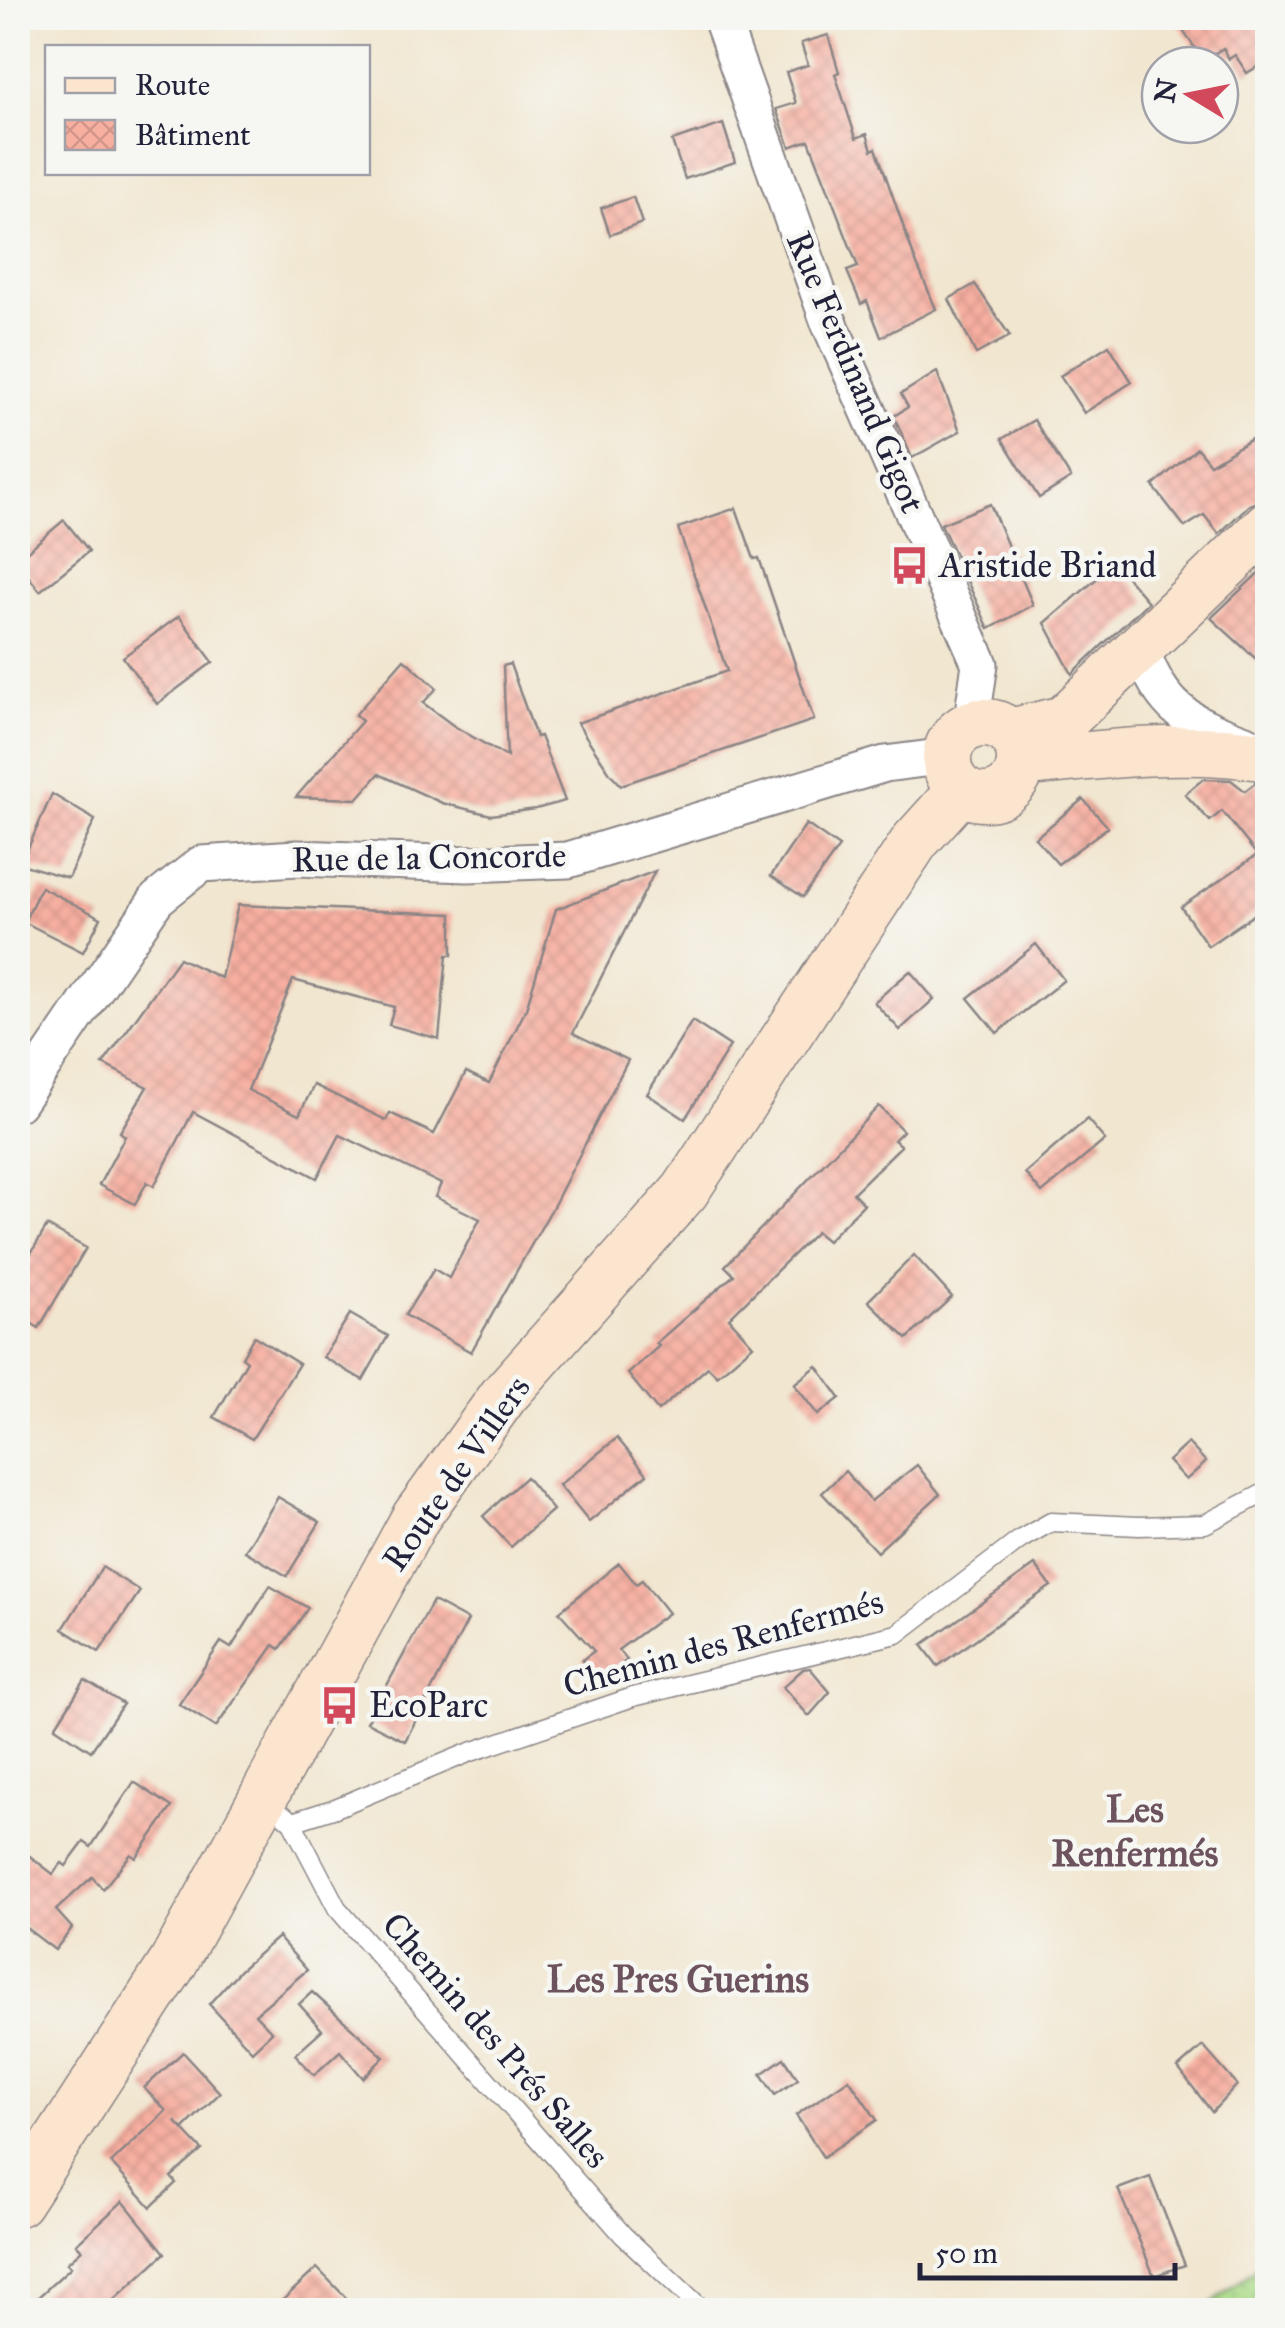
<svg xmlns="http://www.w3.org/2000/svg" width="1285" height="2328" viewBox="0 0 1285 2328" font-family="'IM FELL Great Primer',serif">
<defs>
<pattern id="green-dots" width="8" height="8" patternUnits="userSpaceOnUse" patternTransform="scale(2.5)"><rect width="8" height="8" fill="#aadb89"/><path d="M2 2h.1M6 6h.1" fill="none" stroke="#92bc77" stroke-width="1.8" stroke-linecap="round"/></pattern>
<pattern id="building-cross-hatch" width="8" height="8" patternUnits="userSpaceOnUse" patternTransform="scale(2.5)"><rect width="8" height="8" fill="#f7afa0"/><path d="M0 0l8 8M0 8l8-8" fill="none" stroke="#d3968b"/></pattern>
</defs>
<rect width="100%" height="100%" fill="#f6f6f2"/>
<filter id="ink" filterUnits="userSpaceOnUse"><feTurbulence type="fractalNoise" baseFrequency=".01" numOctaves="2"/><feDisplacementMap in="SourceGraphic" scale="20" xChannelSelector="R" yChannelSelector="G"/><feConvolveMatrix kernelMatrix="1 2 1 2 8 2 1 2 1" color-interpolation-filters="sRGB"/></filter>
<filter id="wash" filterUnits="userSpaceOnUse"><feTurbulence type="fractalNoise" baseFrequency=".0048" numOctaves="4" result="noise"/><feDisplacementMap in="SourceGraphic" scale="40" xChannelSelector="R" yChannelSelector="G"/><feGaussianBlur stdDeviation="2.25" result="paint"/><feColorMatrix in="noise" values="0 0 0 0 0 0 0 0 0 0 0 0 0 0 0 0 0 1.4 0 .05"/><feComposite in="paint" operator="in"/></filter>
<g filter="url(#wash)">
<rect width="100%" height="100%" fill="#f1e6cf"/>
<!-- green -->
<polygon fill="url(#green-dots)" stroke="#667e62" stroke-width="2.5" points="1267,2260 1267,2310 1203,2310"/>
<g id="blocks">
<!-- building -->
<g fill="url(#building-cross-hatch)">
<polygon points="1174,18 1268,18 1268,60 1247,73 1235,55 1229,59 1223,48 1204,61"/>
<polygon points="828,35 839,72 835,74 856,138 867,134 872,150 876,148 914,257 936,309 881,337 867,301 861,304 847,271 858,267 809,140 790,147 776,109 796,103 786,72 808,65 801,43"/>
<polygon points="723,124 735,162 685,179 672,141"/>
<polygon points="633,197 642,223 610,235 601,208"/>
<polygon points="975,284 1010,336 976,354 949,299"/>
<polygon points="1109,345 1132,382 1084,413 1060,376"/>
<polygon points="937,372 960,431 912,458 894,416 908,407 901,394"/>
<polygon points="1034,420 1071,478 1039,498 1002,439"/>
<polygon points="1268,429 1268,498 1249,505 1219,534 1204,515 1185,527 1153,486 1197,448 1210,464"/>
<polygon points="990,504 1033,605 989,629 941,524"/>
<polygon points="736,508 754,559 759,558 814,720 621,785 610,773 577,723 727,671 678,528"/>
<polygon points="64,520 89,551 40,591 18,563 18,559"/>
<polygon points="1115,563 1148,602 1072,674 1045,623"/>
<polygon points="1268,564 1268,670 1211,618"/>
<polygon points="179,616 213,662 157,704 123,657"/>
<polygon points="404,659 437,688 423,703 454,726 507,757 503,666 510,664 536,737 540,736 565,801 536,809 491,815 442,803 379,774 357,799 296,797 362,721 355,715"/>
<polygon points="1203,779 1231,780 1245,791 1255,783 1268,784 1268,905 1208,946 1181,907 1257,855 1222,811 1210,821 1185,794"/>
<polygon points="52,794 95,820 68,878 21,864"/>
<polygon points="1083,799 1108,827 1058,864 1035,838"/>
<polygon points="806,824 839,847 803,897 771,876"/>
<polygon points="655,871 573,1033 628,1060 555,1203 471,1352 405,1315 434,1269 449,1278 480,1219 435,1197 441,1184 340,1135 317,1178 193,1112 154,1186 147,1182 135,1204 99,1185 125,1136 120,1132 147,1087 103,1064 179,958 221,978 238,905 452,914 452,955 447,955 439,1039 389,1025 394,1007 293,980 248,1090 299,1115 314,1085 386,1120 390,1113 434,1134 466,1072 489,1083 526,1009 556,909"/>
<polygon points="41,887 101,918 83,952 24,922"/>
<polygon points="1036,944 1064,980 997,1033 968,998"/>
<polygon points="910,971 934,999 900,1030 874,1002"/>
<polygon points="692,1021 730,1046 685,1119 647,1094"/>
<polygon points="879,1106 903,1131 894,1140 901,1146 853,1193 864,1204 827,1241 816,1232 729,1318 753,1345 717,1376 708,1367 658,1411 628,1374 659,1346 656,1343 734,1275 725,1266"/>
<polygon points="1087,1119 1105,1140 1042,1193 1025,1173"/>
<polygon points="47,1226 86,1248 39,1328 18,1315 18,1275"/>
<polygon points="914,1255 952,1297 907,1339 868,1301"/>
<polygon points="350,1314 388,1336 363,1380 323,1357"/>
<polygon points="254,1336 299,1364 252,1439 214,1417 247,1361 242,1357"/>
<polygon points="817,1366 840,1398 818,1415 794,1384"/>
<polygon points="617,1438 647,1474 589,1522 559,1485"/>
<polygon points="1188,1443 1206,1462 1186,1480 1168,1461"/>
<polygon points="917,1465 940,1494 877,1552 822,1493 845,1471 871,1501"/>
<polygon points="526,1477 553,1510 511,1547 483,1516"/>
<polygon points="278,1497 320,1522 287,1576 245,1551"/>
<polygon points="619,1563 636,1584 642,1580 668,1613 618,1650 627,1660 601,1681 582,1660 594,1651 559,1612"/>
<polygon points="1035,1565 1051,1586 938,1666 922,1645"/>
<polygon points="102,1567 140,1591 99,1652 63,1629"/>
<polygon points="270,1586 308,1608 280,1649 274,1645 216,1727 179,1704 221,1642 231,1648"/>
<polygon points="433,1601 468,1620 405,1741 367,1722"/>
<polygon points="810,1668 830,1692 809,1716 783,1687 803,1669"/>
<polygon points="85,1680 123,1704 91,1751 55,1727"/>
<polygon points="134,1782 172,1807 136,1858 131,1854 103,1889 92,1877 56,1910 72,1928 55,1950 18,1922 18,1847 53,1874 62,1863 66,1866 84,1842 91,1847"/>
<polygon points="278,1937 307,1970 255,2014 272,2032 252,2051 209,2004 240,1970"/>
<polygon points="312,1992 384,2057 363,2078 340,2051 314,2075 295,2054 322,2030 299,2004"/>
<polygon points="1203,2046 1237,2085 1212,2112 1178,2068"/>
<polygon points="183,2052 220,2093 183,2129 175,2121 202,2150 171,2177 176,2183 151,2207 111,2163 166,2111 144,2088"/>
<polygon points="784,2058 798,2079 775,2095 761,2074"/>
<polygon points="849,2079 877,2120 823,2157 796,2115"/>
<polygon points="1150,2177 1185,2265 1154,2276 1118,2189"/>
<polygon points="123,2201 165,2253 103,2310 24,2310 71,2267 67,2263 82,2250 76,2244"/>
<polygon points="317,2268 358,2310 272,2310"/>
</g>
</g>
</g>
<g filter="url(#ink)">
<use href="#blocks" fill-opacity="0" stroke="#8a8485" stroke-width="2.5"/>
<g fill="none" stroke-linecap="round" stroke-linejoin="round">
<defs>
<g id="service">
<polyline points="285,1816 292,1822 337,1908 623,2235 703,2310"/>
<polyline points="292,1822 333,1809 468,1753 633,1697 897,1634 1021,1539 1051,1522 1139,1526 1205,1524 1268,1491"/>
</g>
<g id="minor">
<polyline points="721,18 828,320 980,664 971,726"/>
<path d="M1140,647c23,63 47,75 108,97"/>
<polyline points="18,1103 157,899 201,864 297,858 468,864 568,860 885,764 947,756"/>
</g>
<g id="secondary">
<circle cx="984" cy="760" r="37"/>
<polyline points="1010,733 1064,720 1268,525"/>
<path d="M1021,763c82,-9 165,-19 247,-6"/>
<polyline points="18,2202 173,1963 416,1517 504,1395 685,1191 915,841 961,790"/>
</g>
</defs>
<!-- service casing -->
<use href="#service" stroke="#8a8485" stroke-width="21"/>
<!-- minor casing -->
<use href="#minor" stroke="#8a8485" stroke-width="39"/>
<!-- secondary casing -->
<use href="#secondary" stroke="#8a8485" stroke-width="51"/>
<!-- service -->
<use href="#service" stroke="#fff" stroke-width="18"/>
<!-- minor -->
<use href="#minor" stroke="#fff" stroke-width="35"/>
<!-- secondary -->
<use href="#secondary" stroke="#fce5cf" stroke-width="48"/>
</g>
</g>
<!-- icons -->
<defs>
<symbol id="bus-bare" viewBox="-9 -9 18 18"><path d="M-5-6H5V4H4V6H2V4H-2V6H-4V4H-5ZM-3.5-4V0h7V-4ZM-3.5 1.2v1.5H-2V1.2ZM2 1.2v1.5H3.5V1.2Z" fill="#d1495b" stroke="#f6f6f2" stroke-width="2.5" paint-order="stroke"/></symbol>
</defs>
<g fill-rule="evenodd">
<use href="#bus-bare" x="882" y="538" width="55" height="55"/>
<use href="#bus-bare" x="312" y="1678" width="55" height="55"/>
</g>
<g text-anchor="middle" stroke-width="9" stroke-linejoin="round" paint-order="stroke">
<!-- street labels -->
<g font-size="35" fill="#22223b" stroke="#f6f6f2">
<text transform="translate(856 372) rotate(67)" y="12">Rue Ferdinand Gigot</text>
<text transform="translate(429 857) rotate(-1)" y="12">Rue de la Concorde</text>
<text transform="translate(456 1473) rotate(-55)" y="12">Route de Villers</text>
<text transform="translate(723 1643) rotate(-15)" y="12">Chemin des Renfermés</text>
<text transform="translate(496 2040) rotate(49)" y="12">Chemin des Prés Salles</text>
</g>
<!-- poi labels -->
<g font-size="35" fill="#22223b" stroke="#f6f6f2" text-anchor="start">
<text x="939" y="577">Aristide Briand</text>
<text x="369" y="1717">EcoParc</text>
</g>
<!-- neighbourhood labels -->
<g font-size="38" font-weight="bold" fill="#6d535e" stroke="#f6f6f2">
<text x="1135" y="1822">Les<tspan x="1135" dy="44">Renfermés</tspan></text>
<text x="678" y="1992">Les Pres Guerins</text>
</g>
</g>
<!-- margin -->
<rect width="1285" height="2328" fill="none" stroke="#f6f6f2" stroke-width="60"/>
<!-- legend -->
<rect x="45" y="45" width="325" height="130" fill="#f6f6f2" stroke="#a1a1a9" stroke-width="2.5"/>
<rect x="65" y="78" width="50" height="15" fill="#fce5cf" stroke="#a1a1a9" stroke-width="2.5"/>
<text x="135" y="95" font-size="30" fill="#22223b">Route</text>
<rect x="65" y="120" width="50" height="30" fill="url(#building-cross-hatch)" stroke="#a1a1a9" stroke-width="2.5"/>
<text x="135" y="145" font-size="30" fill="#22223b">Bâtiment</text>
<!-- north arrow -->
<g transform="translate(1190 95) rotate(280)"><circle r="48" fill="#f6f6f2" stroke="#a1a1a9" stroke-width="2.5"/>
<path d="M0-8L18 38L0 25L-18 38Z" fill="#d1495b"/>
<text y="-15" font-size="28" font-weight="bold" text-anchor="middle" fill="#22223b">N</text>
</g>
<!-- scale -->
<path d="M920 2263v15h255v-15" fill="none" stroke="#22223b" stroke-width="5"/>
<text x="935" y="2263" font-size="30" fill="#22223b" stroke="#f6f6f2" stroke-width="8" paint-order="stroke">50 m</text>
</svg>
